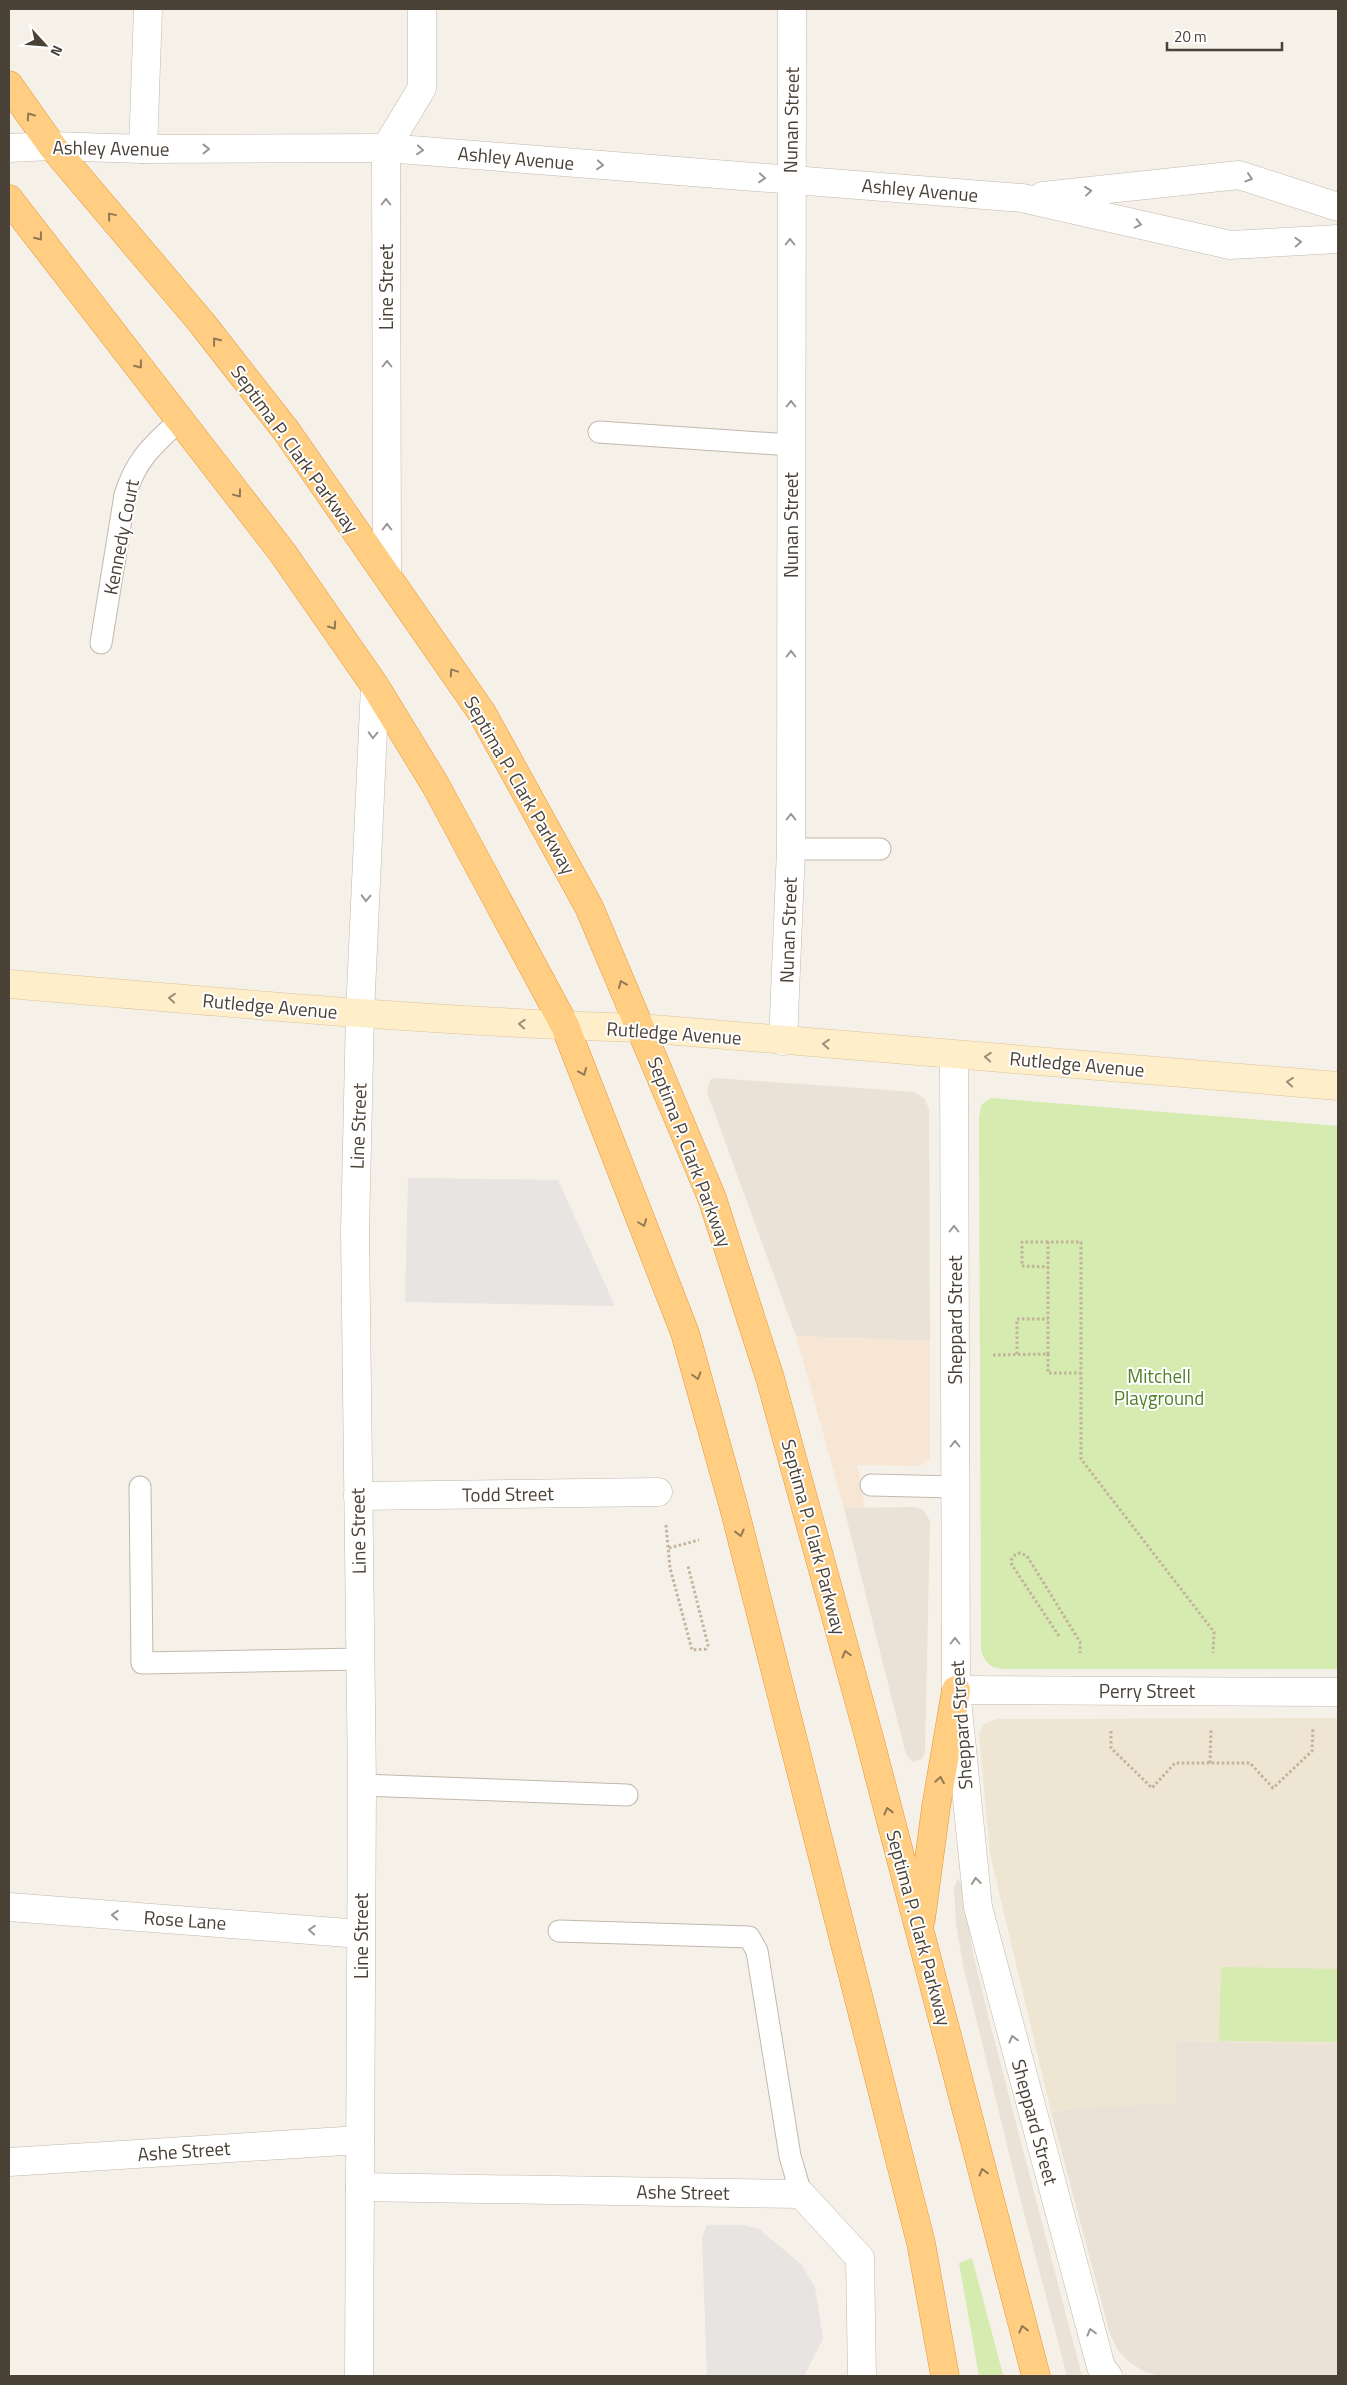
<svg xmlns="http://www.w3.org/2000/svg" width="1347" height="2385" viewBox="0 0 1347 2385" font-family="'Titillium Web',sans-serif">
<rect width="100%" height="100%" fill="#f5f1e9"/>
<!-- residential -->
<g fill="#eae2d7">
<polygon points="716,1078 914,1092 925,1099 929,1110 930,1341 796,1336 707,1092 710,1080"/>
<polygon points="915,1507 923,1510 930,1521 925,1753 922,1759 913,1762 906,1755 844,1508"/>
<polygon points="958,1879 962,1886 973,1953 991,2027 1082,2376 1067,2376 1017,2186 963,1965 956,1924 954,1887"/>
<polygon points="1175,2041 1338,2044 1338,2376 1159,2376 1143,2371 1128,2361 1117,2349 1110,2334 1051,2112 1083,2107"/>
</g>
<!-- commercial -->
<polygon fill="#f8e6d4" points="796,1336 930,1341 930,1458 920,1466 857,1465 865,1508 844,1508"/>
<!-- education -->
<polygon fill="#efe5d3" points="1338,1718 1338,2044 1175,2041 1176,2104 1083,2107 1051,2112 990,1854 979,1734 984,1724 997,1719"/>
<!-- green -->
<g fill="#d5ebb0">
<path d="M991,1098l347,28v543h-336c-12,-1 -19,-8 -21,-20l-2,-532 2,-12z"/>
<polygon points="1221,1967 1338,1969 1338,2042 1219,2041"/>
<polygon points="972,2258 1002,2371 1003,2376 979,2376 959,2263"/>
</g>
<!-- parking -->
<g fill="#e7e4e1">
<polygon points="408,1178 558,1180 615,1306 405,1302"/>
<polygon points="707,2225 742,2225 759,2229 801,2264 815,2287 823,2339 804,2376 707,2376 702,2237"/>
</g>
<g fill="none" stroke-linecap="round" stroke-linejoin="round">
<defs>
<g id="service">
<polyline points="599,432 791,445"/>
<path d="M101,643l24,-148c12,-38 28,-49 56,-76"/>
<polyline points="791,849 880,849"/>
<polyline points="871,1485 955,1487"/>
<polyline points="140,1487 142,1663 360,1659"/>
<polyline points="362,1785 627,1795"/>
<polyline points="559,1931 749,1937 757,1951 790,2156 801,2194"/>
</g>
<g id="minor">
<polyline points="143,149 148,9"/>
<polyline points="387,576 386,148 422,88 422,9"/>
<polyline points="783,1041 791,849 792,9"/>
<polyline points="954,1055 956,1690 978,1907 1101,2367 1108,2376"/>
<polyline points="358,1496 658,1492"/>
<polyline points="956,1690 1338,1692"/>
<polyline points="9,1907 361,1934"/>
<polyline points="9,2162 360,2140"/>
<polyline points="360,2187 801,2194 860,2258 862,2376"/>
<polyline points="359,2376 362,1785 355,1232 360,1013 375,686"/>
</g>
<g id="tertiary">
<polyline points="9,148 52,146 143,149 386,148 1022,198 1230,245 1338,239"/>
<polyline points="1043,196 1239,175 1338,207"/>
</g>
<path id="secondary" d="M9,984c210,18 421,38 632,44l697,58"/>
<g id="trunk">
<polyline points="9,85 52,146 201,322 287,432 482,713 589,907 712,1198 770,1378 869,1737 1036,2376"/>
<polyline points="9,199 282,552 375,686 436,786 565,1026 685,1333 734,1508 921,2243 945,2376"/>
<polyline points="921,1919 936,1807 956,1690"/>
</g>
</defs>
<!-- service casing -->
<use href="#service" stroke="#c2b8ab" stroke-width="23"/>
<!-- minor casing -->
<use href="#minor" stroke="#c2b8ab" stroke-width="29"/>
<!-- tertiary casing -->
<use href="#tertiary" stroke="#c2b8ab" stroke-width="29"/>
<!-- secondary casing -->
<use href="#secondary" stroke="#dbc499" stroke-width="29"/>
<!-- trunk casing -->
<use href="#trunk" stroke="#e69633" stroke-width="29"/>
<!-- path -->
<g stroke="#c4b39b" stroke-width="3" stroke-dasharray="2.5 2.5" stroke-linecap="butt">
<polyline points="1048,1242 1022,1242 1022,1266 1049,1267"/>
<polyline points="1017,1354 1017,1319 1048,1319"/>
<polyline points="1048,1354 1048,1373 1081,1373"/>
<polyline points="993,1355 1048,1354 1048,1242 1081,1242 1081,1459 1214,1632 1213,1653"/>
<polyline points="666,1525 670,1568 692,1650 706,1649 708,1645 688,1566"/>
<polyline points="669,1548 699,1540"/>
<polyline points="1059,1636 1012,1565 1011,1560 1015,1555 1020,1553 1027,1556 1080,1642 1080,1653"/>
<polyline points="1111,1731 1111,1748 1152,1788 1175,1763 1250,1763 1273,1788 1312,1751 1313,1728"/>
<polyline points="1210,1763 1211,1729"/>
</g>
<!-- service -->
<use href="#service" stroke="#fff" stroke-width="21"/>
<!-- minor -->
<use href="#minor" stroke="#fff" stroke-width="28"/>
<!-- tertiary -->
<use href="#tertiary" stroke="#fff" stroke-width="28"/>
<!-- secondary -->
<use href="#secondary" stroke="#ffeeca" stroke-width="28"/>
<!-- trunk -->
<use href="#trunk" stroke="#ffce82" stroke-width="28"/>
</g>
<!-- one-way arrows -->
<defs><path id="oneway-chevron" d="M-2-3.5L2.5 0L-2 3.5" fill="none" stroke-width="1.6" stroke-linecap="round" stroke-linejoin="round" transform="scale(1.25)"/></defs>
<g stroke="#927955">
<use href="#oneway-chevron" transform="translate(30 116) rotate(-125)"/>
<use href="#oneway-chevron" transform="translate(111 216) rotate(-130)"/>
<use href="#oneway-chevron" transform="translate(39 237) rotate(52)"/>
<use href="#oneway-chevron" transform="translate(216 341) rotate(-128)"/>
<use href="#oneway-chevron" transform="translate(139 365) rotate(52)"/>
<use href="#oneway-chevron" transform="translate(238 494) rotate(53)"/>
<use href="#oneway-chevron" transform="translate(333 626) rotate(55)"/>
<use href="#oneway-chevron" transform="translate(453 672) rotate(-124)"/>
<use href="#oneway-chevron" transform="translate(622 984) rotate(-113)"/>
<use href="#oneway-chevron" transform="translate(583 1072) rotate(68)"/>
<use href="#oneway-chevron" transform="translate(643 1223) rotate(69)"/>
<use href="#oneway-chevron" transform="translate(697 1376) rotate(74)"/>
<use href="#oneway-chevron" transform="translate(740 1533) rotate(76)"/>
<use href="#oneway-chevron" transform="translate(846 1654) rotate(-105)"/>
<use href="#oneway-chevron" transform="translate(940 1780) rotate(-80)"/>
<use href="#oneway-chevron" transform="translate(888 1811) rotate(-104)"/>
<use href="#oneway-chevron" transform="translate(983 2172) rotate(-105)"/>
<use href="#oneway-chevron" transform="translate(1023 2329) rotate(-104)"/>
</g>
<g stroke="#9b9691">
<use href="#oneway-chevron" transform="translate(206 149)"/>
<use href="#oneway-chevron" transform="translate(420 150) rotate(5)"/>
<use href="#oneway-chevron" transform="translate(600 165) rotate(5)"/>
<use href="#oneway-chevron" transform="translate(762 178) rotate(5)"/>
<use href="#oneway-chevron" transform="translate(1249 178) rotate(18)"/>
<use href="#oneway-chevron" transform="translate(1088 191) rotate(-6)"/>
<use href="#oneway-chevron" transform="translate(386 202) rotate(-90)"/>
<use href="#oneway-chevron" transform="translate(1138 224) rotate(13)"/>
<use href="#oneway-chevron" transform="translate(790 242) rotate(-90)"/>
<use href="#oneway-chevron" transform="translate(1298 242) rotate(-3)"/>
<use href="#oneway-chevron" transform="translate(387 364) rotate(-90)"/>
<use href="#oneway-chevron" transform="translate(791 404) rotate(-90)"/>
<use href="#oneway-chevron" transform="translate(387 527) rotate(-90)"/>
<use href="#oneway-chevron" transform="translate(791 654) rotate(-90)"/>
<use href="#oneway-chevron" transform="translate(373 735) rotate(92)"/>
<use href="#oneway-chevron" transform="translate(791 817) rotate(-90)"/>
<use href="#oneway-chevron" transform="translate(366 898) rotate(92)"/>
<use href="#oneway-chevron" transform="translate(954 1229) rotate(-90)"/>
<use href="#oneway-chevron" transform="translate(955 1444) rotate(-90)"/>
<use href="#oneway-chevron" transform="translate(955 1641) rotate(-90)"/>
<use href="#oneway-chevron" transform="translate(976 1881) rotate(-96)"/>
<use href="#oneway-chevron" transform="translate(115 1915) rotate(-176)"/>
<use href="#oneway-chevron" transform="translate(312 1930) rotate(-176)"/>
<use href="#oneway-chevron" transform="translate(1013 2039) rotate(-105)"/>
<use href="#oneway-chevron" transform="translate(1091 2332) rotate(-105)"/>
</g>
<g stroke="#9b8f79">
<use href="#oneway-chevron" transform="translate(172 998) rotate(-175)"/>
<use href="#oneway-chevron" transform="translate(522 1024) rotate(-176)"/>
<use href="#oneway-chevron" transform="translate(826 1044) rotate(-175)"/>
<use href="#oneway-chevron" transform="translate(988 1057) rotate(-176)"/>
<use href="#oneway-chevron" transform="translate(1290 1082) rotate(-175)"/>
</g>
<g text-anchor="middle" stroke-width="4" stroke-linejoin="round" paint-order="stroke">
<!-- street labels -->
<g font-size="19" fill="#4a4137" stroke="#fff">
<text transform="translate(791 120) rotate(-89)" y="7">Nunan Street</text>
<text transform="translate(111 148) rotate(1)" y="7">Ashley Avenue</text>
<text transform="translate(516 158) rotate(5)" y="7">Ashley Avenue</text>
<text transform="translate(920 190) rotate(5)" y="7">Ashley Avenue</text>
<text transform="translate(386 287) rotate(-90)" y="7">Line Street</text>
<text transform="translate(295 449) rotate(54)" y="7">Septima P. Clark Parkway</text>
<text transform="translate(791 525) rotate(-90)" y="7">Nunan Street</text>
<text transform="translate(121 537) rotate(-79)" y="7">Kennedy Court</text>
<text transform="translate(520 785) rotate(60)" y="7">Septima P. Clark Parkway</text>
<text transform="translate(788 930) rotate(-88)" y="7">Nunan Street</text>
<text transform="translate(270 1006) rotate(5)" y="7">Rutledge Avenue</text>
<text transform="translate(674 1033) rotate(4)" y="7">Rutledge Avenue</text>
<text transform="translate(1077 1064) rotate(5)" y="7">Rutledge Avenue</text>
<text transform="translate(358 1126) rotate(-88)" y="7">Line Street</text>
<text transform="translate(690 1152) rotate(69)" y="7">Septima P. Clark Parkway</text>
<text transform="translate(955 1320) rotate(-90)" y="7">Sheppard Street</text>
<text transform="translate(508 1494) rotate(-1)" y="7">Todd Street</text>
<text transform="translate(358 1531) rotate(-91)" y="7">Line Street</text>
<text transform="translate(814 1537) rotate(75)" y="7">Septima P. Clark Parkway</text>
<text x="1147" y="1698">Perry Street</text>
<text transform="translate(961 1725) rotate(-94)" y="7">Sheppard Street</text>
<text transform="translate(185 1920) rotate(4)" y="7">Rose Lane</text>
<text transform="translate(919 1928) rotate(75)" y="7">Septima P. Clark Parkway</text>
<text transform="translate(361 1936) rotate(-90)" y="7">Line Street</text>
<text transform="translate(1035 2122) rotate(75)" y="7">Sheppard Street</text>
<text transform="translate(184 2151) rotate(-4)" y="7">Ashe Street</text>
<text transform="translate(683 2192) rotate(1)" y="7">Ashe Street</text>
</g>
<!-- park labels -->
<g font-size="19" fill="#4f7f26" stroke="#fff">
<text x="1159" y="1383">Mitchell<tspan x="1159" dy="22">Playground</tspan></text>
</g>
</g>
<!-- border -->
<rect width="1347" height="2385" fill="none" stroke="#4a4137" stroke-width="20"/>
<!-- north arrow -->
<g transform="translate(45 45) rotate(116)" stroke="#ffffff" stroke-width="4" paint-order="stroke">
<path d="M0-4L9 19L0 12L-9 19Z" fill="#4a4137"/>
<text y="-8" font-size="14" font-weight="bold" text-anchor="middle" fill="#4a4137">N</text>
</g>
<!-- scale -->
<path d="M1167 42v8h115v-8" fill="none" stroke="#4a4137" stroke-width="2.5"/>
<text x="1174" y="42" font-size="15" fill="#4a4137" stroke="#ffffff" stroke-width="4" paint-order="stroke">20 m</text>
</svg>
